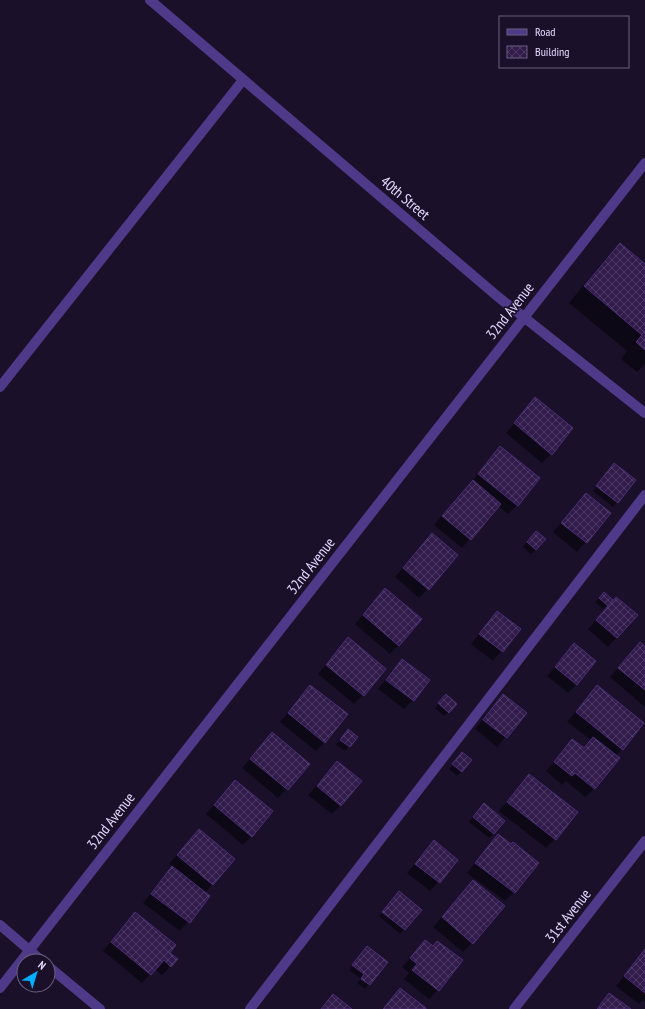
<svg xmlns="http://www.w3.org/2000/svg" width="645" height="1009" viewBox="0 0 645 1009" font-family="'PT Sans Narrow',sans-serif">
<defs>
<pattern id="building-cross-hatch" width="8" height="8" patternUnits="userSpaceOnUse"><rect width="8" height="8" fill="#301b4b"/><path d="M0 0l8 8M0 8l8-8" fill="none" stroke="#4e3b66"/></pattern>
</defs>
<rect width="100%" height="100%" fill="#1a102a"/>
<!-- shadow -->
<g fill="#0007">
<polygon points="620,244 645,265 645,364 637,372 621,359 627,351 569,303 604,260"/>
<polygon points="536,398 551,454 542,463 506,433"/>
<polygon points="500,448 517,505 508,514 498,506 462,548 434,525"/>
<polygon points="610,469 634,480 613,507 593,491"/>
<polygon points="586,494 610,513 577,552 553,532"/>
<polygon points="432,534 428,589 419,598 395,577"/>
<polygon points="532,536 536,550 531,554 523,547"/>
<polygon points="599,598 607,605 603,609 595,602"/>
<polygon points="377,599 399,645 390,654 355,624"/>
<polygon points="608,607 636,616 608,647 588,629"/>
<polygon points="497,612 519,630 493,661 471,644"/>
<polygon points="348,639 363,695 354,704 318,674"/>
<polygon points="640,643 645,647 645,707 610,677"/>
<polygon points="574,644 577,684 568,693 547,676"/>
<polygon points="402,660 413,700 404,709 378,689"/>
<polygon points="310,687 325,742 316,751 280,722"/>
<polygon points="597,687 643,723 616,756 570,770 594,789 585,797 566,781 562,785 546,771 572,740 583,749 591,740 567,722"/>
<polygon points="503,695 526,713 497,747 475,729"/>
<polygon points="442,700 449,712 444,716 435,708"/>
<polygon points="348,731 356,737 345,751 336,745"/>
<polygon points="272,733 287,789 278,798 242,768"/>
<polygon points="458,758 471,761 457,776 449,769"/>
<polygon points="337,763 341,805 332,814 308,795"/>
<polygon points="529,776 555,839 546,848 499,811"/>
<polygon points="235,781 251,836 243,845 206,814"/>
<polygon points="480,809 504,821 489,838 469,822"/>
<polygon points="199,830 233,860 205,893 209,896 180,931 143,903 173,867 169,864"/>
<polygon points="498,835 514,892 505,901 467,873"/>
<polygon points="434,842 457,860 430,891 407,873"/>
<polygon points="473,881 472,943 463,952 433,927"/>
<polygon points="395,897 421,910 400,934 379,916"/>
<polygon points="135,913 169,953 171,966 162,975 155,969 142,983 103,951"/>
<polygon points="425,941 432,947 438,990 429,999 404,979 409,973 402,967"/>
<polygon points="645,950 645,1002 643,1000 639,1004 616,986"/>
<polygon points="363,951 387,962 365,989 357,983 361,979 349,970"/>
<polygon points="400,989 424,1009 382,1009"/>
<polygon points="609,994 629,1009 596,1009"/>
</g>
<!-- building -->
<g fill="url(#building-cross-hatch)" stroke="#4c2d77">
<polygon points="620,243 645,264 645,350 636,342 642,335 584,286"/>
<polygon points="535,397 573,428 552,455 514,423"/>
<polygon points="500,446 540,478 518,506 478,474"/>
<polygon points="614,463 636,480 618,503 596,486"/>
<polygon points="473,480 501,504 471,540 442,516"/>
<polygon points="586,493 611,513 587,543 561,523"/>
<polygon points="536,531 546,539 536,550 527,542"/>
<polygon points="432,533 458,555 429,590 403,568"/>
<polygon points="385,588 422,619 399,646 363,615"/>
<polygon points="604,592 613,600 608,606 599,598"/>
<polygon points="616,597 638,615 617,638 596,620"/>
<polygon points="497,611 521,629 503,652 479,634"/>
<polygon points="348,637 386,669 364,696 326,665"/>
<polygon points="640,642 645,646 645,690 618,668"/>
<polygon points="574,643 596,661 577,685 555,667"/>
<polygon points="402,659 430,680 414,701 386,680"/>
<polygon points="310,685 348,714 325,743 288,713"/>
<polygon points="597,685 644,723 623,750 576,712"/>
<polygon points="446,694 457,704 449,713 438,703"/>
<polygon points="503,694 527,713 507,738 483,720"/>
<polygon points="348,729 358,737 350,747 340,740"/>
<polygon points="272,732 310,764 288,790 250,759"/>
<polygon points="593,737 620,758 595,789 575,773 572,776 554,762 572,739 584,748"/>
<polygon points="462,752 472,760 462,772 452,764"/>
<polygon points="337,761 362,781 341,806 317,786"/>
<polygon points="529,774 578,812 556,840 507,802"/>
<polygon points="235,780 273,811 252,837 214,805"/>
<polygon points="484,803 505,821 494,834 473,817"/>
<polygon points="199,829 235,859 213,885 177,855"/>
<polygon points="498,834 511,844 513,842 539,863 515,893 475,863"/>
<polygon points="434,840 458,860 440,883 415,864"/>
<polygon points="172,866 210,896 190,923 151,894"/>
<polygon points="473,880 505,906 473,944 442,917"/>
<polygon points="399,891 422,910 405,930 382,912"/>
<polygon points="135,912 176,945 170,953 178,959 171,967 164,960 151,975 111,942"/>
<polygon points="425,940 433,946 437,941 463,960 439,991 412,970 417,964 410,958"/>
<polygon points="367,946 388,962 370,985 361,979 364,974 352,965"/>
<polygon points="645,949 645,993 624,976"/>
<polygon points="400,988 426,1008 426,1009 383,1009"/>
<polygon points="609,993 631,1009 597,1009"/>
<polygon points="333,994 352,1009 321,1009"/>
</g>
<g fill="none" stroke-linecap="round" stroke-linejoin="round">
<!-- lane -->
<polyline stroke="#4f3a89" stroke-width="10" points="250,1009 645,495"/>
<!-- street -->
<g stroke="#4f3a89" stroke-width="10">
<polyline points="150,0 497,296 645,413"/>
<polyline points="0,387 243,80"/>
<polyline points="0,925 42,961"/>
<polyline points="48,966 100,1009"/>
<polyline points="0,988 645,163"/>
<polyline points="514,1009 645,841"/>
</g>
</g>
<g text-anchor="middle" stroke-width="3.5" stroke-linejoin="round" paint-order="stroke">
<!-- street labels -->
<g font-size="15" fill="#e5d8ff" stroke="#1a102a">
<text transform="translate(405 198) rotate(40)" y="5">40th Street</text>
<text transform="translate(510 311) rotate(-52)" y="5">32nd Avenue</text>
<text transform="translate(311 566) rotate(-52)" y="5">32nd Avenue</text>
<text transform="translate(111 821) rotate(-52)" y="5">32nd Avenue</text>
<text transform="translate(568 916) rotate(-52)" y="5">31st Avenue</text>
</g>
</g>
<!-- legend -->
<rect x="499" y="16" width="130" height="52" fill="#1a102a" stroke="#6b607f"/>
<rect x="507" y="29" width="20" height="6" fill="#4f3a89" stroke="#6b607f"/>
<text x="535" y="36" font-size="12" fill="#e5d8ff">Road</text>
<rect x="507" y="46" width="20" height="12" fill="url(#building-cross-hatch)" stroke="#6b607f"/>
<text x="535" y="56" font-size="12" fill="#e5d8ff">Building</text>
<!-- north arrow -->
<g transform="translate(36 973) rotate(38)"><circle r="19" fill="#1a102a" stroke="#6b607f"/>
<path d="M0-3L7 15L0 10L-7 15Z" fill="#04aeff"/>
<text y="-6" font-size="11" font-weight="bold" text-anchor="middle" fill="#e5d8ff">N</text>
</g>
</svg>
